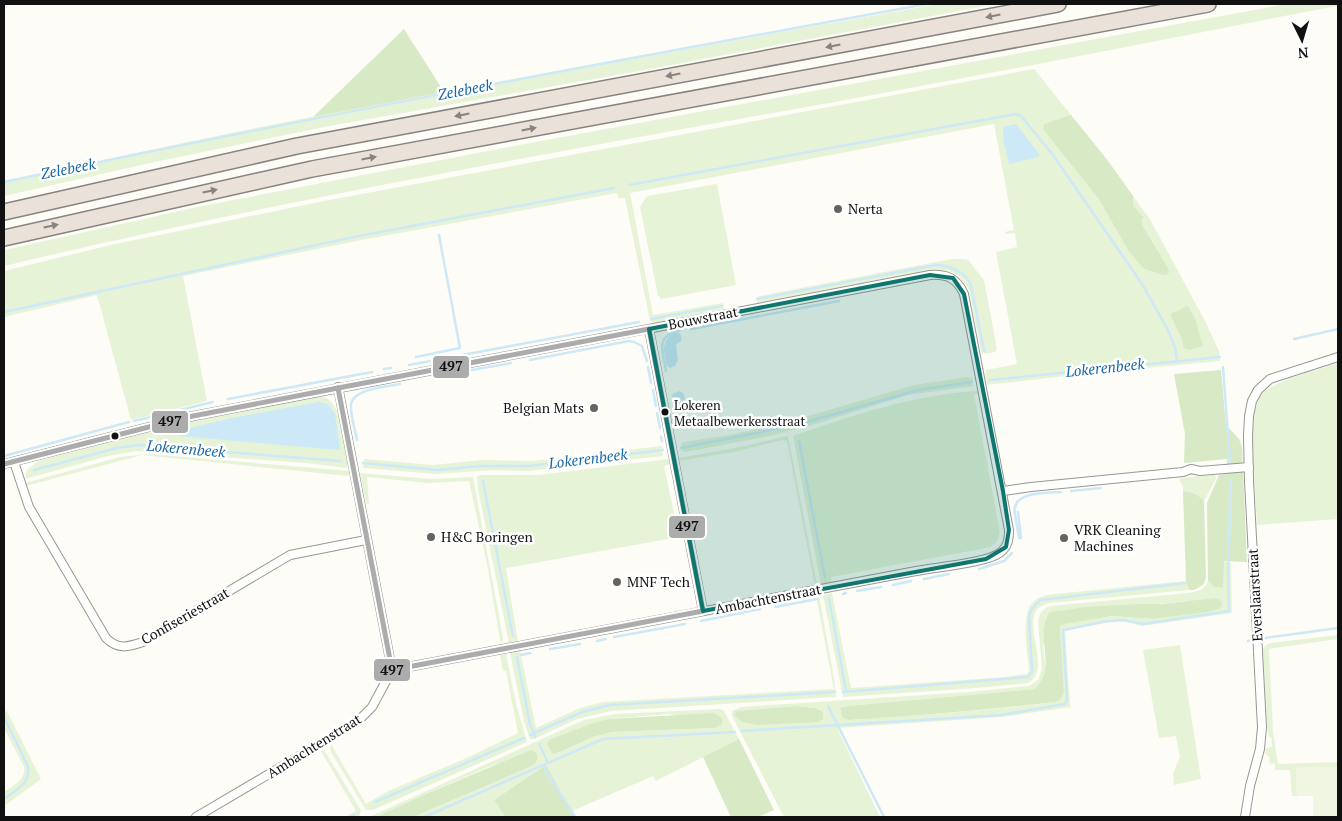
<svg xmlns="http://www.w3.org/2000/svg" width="1342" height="821" viewBox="0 0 1342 821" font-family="'PT Serif',serif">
<rect width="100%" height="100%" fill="#fdfcf7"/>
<!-- green -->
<g fill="#e7f3d7" fill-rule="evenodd">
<path d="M938,4h58l-351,66 -321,57 -174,36 -146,33v-13c211,-51 425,-88 638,-128l1,2z"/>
<path d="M1287,4h51v8l-2,-6c-165,32 -330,65 -496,95 -279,50 -560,99 -836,165v-16l198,-44 328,-63z"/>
<polygon points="1034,69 1108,161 1151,221 1205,321 1219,351 1220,361 1083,374 987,385 985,373 986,370 1017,364 996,252 1017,247 1015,233 1006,234 1005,232 1014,230 994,124 630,193 653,315 723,303 724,309 655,323 650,321 625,198 618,198 617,193 367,239 183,276 207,401 131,420 97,295 4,317 4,271 111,245 324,201"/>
<polygon points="717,184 736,285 661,299 658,295 640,207 647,196"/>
<path d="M952,259h11l5,1 16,20 13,69 -2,3 -13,2 -1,-2 -12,-62c-10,-21 -24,-22 -45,-19l-167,32v-6l3,-1z"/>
<path d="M1338,363v156l-81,6c-1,-26 -12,-116 6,-132 16,-14 55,-23 75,-30z"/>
<polygon points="967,377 972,378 973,386 908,395 812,425 769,436 686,452 682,451 681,444 684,442 730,435 795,420 914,385"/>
<path d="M978,391v3h-4l26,139 -3,8 -6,6 -160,30 1,5 -11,3 -28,-149c58,-20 123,-42 185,-45z"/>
<path d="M312,397c6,0 11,-1 16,2 14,8 17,50 20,66l-2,3 -40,-5 -169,-12 -29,5 -83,23 2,-9 11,-9 142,-38z"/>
<polygon points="788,436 817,585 815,586 787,441 782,440 734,452 679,461 679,458 740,447"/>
<polygon points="662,446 663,456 528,471 492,470 437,474 364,468 363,467 364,459 433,465 482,460 532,461"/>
<polygon points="149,454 350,471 348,476 142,455 26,486 25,483 120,457"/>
<polygon points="669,459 670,464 664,466 679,537 506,568 518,642 509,643 478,489 477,477 479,475 539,475"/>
<polygon points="360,473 430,479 473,477 503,638 501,645 487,564 469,481 428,483 367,477 369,505 366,503"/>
<path d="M1215,475l1,4 -12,22c-6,-7 -12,-9 -21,-10v-5l-4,-6 1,-2z"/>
<path d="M1223,561l8,2 1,50 -90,13 -19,-5 -27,3 -31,7 5,76 -68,10 -165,11 43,89h-96l-52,-101v-5l9,-4 229,-15 59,-6 9,-6 4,-11 -4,-47c1,-9 5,-13 12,-16l139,-13c8,-2 16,-3 19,-12l6,6 8,1zM1185,601l34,8 -66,10 -41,-3 -49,8 -3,2 4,66 -9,10c-69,9 -138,13 -207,18l-6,-3 -2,-8 8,-3 186,-17 8,-7 4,-11 -3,-26 19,-35c41,-6 83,-3 123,-9zM796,706l19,2 -79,3z"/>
<path d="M1186,581l3,9 -140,13c-4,2 -10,3 -13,8 -11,19 15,60 -8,72l-51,5 -134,9 -20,-102 9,-2 19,95 155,-11 21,-3 2,-3c-1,-16 -9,-57 4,-69 6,-6 14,-7 22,-8z"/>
<polygon points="819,595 835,684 836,697 611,711 577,719 534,739 530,739 524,721 510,653 520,651 536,728 580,708 603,702 834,689 817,601 817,596"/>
<polygon points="1338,635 1338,639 1269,649 1273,731 1278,764 1338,762 1338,767 1296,767 1297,796 1292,796 1290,770 1275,770 1275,763 1270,765 1269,757 1265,753 1266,748 1272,747 1272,738 1269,737 1267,728 1263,649 1265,646 1270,643"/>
<polygon points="1180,645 1201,779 1174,785 1173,773 1180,757 1176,736 1159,738 1143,650"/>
<polygon points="506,654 516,704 527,742 373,810 366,810 331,752 330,749 331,744 366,804 386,792 469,757 518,733 506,671 503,671 500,655"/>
<path d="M719,709l5,2 15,28 -83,42 -3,-5 -81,35 -26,-45 -52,34 11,17h-92l108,-46 14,-7 3,-6 -45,7 -74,32 -43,20h-7l215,-97 32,-6zM669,714l46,14 -103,4 -19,5 -38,17 54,-35z"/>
<path d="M4,710l1,2 2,-1 34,68 -37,27v-14c9,-6 22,-12 20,-25l-20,-39z"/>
<polygon points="324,750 359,807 361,811 359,817 345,817 356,811 321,751"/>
</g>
<!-- forest -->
<g fill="#d8eac5">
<polygon points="404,29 444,92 313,117"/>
<polygon points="1071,115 1108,161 1133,196 1133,206 1143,217 1141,220 1142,225 1168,268 1169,273 1166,275 1160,274 1143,268 1128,250 1099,199 1043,129 1044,124"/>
<polygon points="1188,306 1195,318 1203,346 1189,350 1184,348 1181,337 1170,314"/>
<polygon points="1221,370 1226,425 1239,439 1242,447 1247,562 1224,561 1223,588 1214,587 1208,581 1207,503 1219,475 1227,474 1227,459 1184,463 1185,434 1174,374"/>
<path d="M1183,491c9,1 15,3 21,10l2,77 -3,7 -9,5h-5l-3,-9z"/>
<path d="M1215,598l6,2 1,5 -3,4 -12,3 -54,7 -41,-3 -48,8 -4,2 4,66 -3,7 -6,3c-69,8 -138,14 -207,18l-6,-3 -2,-9 8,-2 186,-17c25,-18 -1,-54 16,-77l35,-5 53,-3h24z"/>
<polygon points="796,706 815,708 823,712 823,719 819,722 758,725 742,722 734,715 736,711"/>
<polygon points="714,713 722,718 722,724 715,728 612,732 593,737 555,754 552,753 547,744 549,740 590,724 609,719"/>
<polygon points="739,739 774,810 758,817 731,817 703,757"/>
<polygon points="531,750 536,752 538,758 535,764 521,771 413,817 376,817 419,797"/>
<polygon points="546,765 575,817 505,817 494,800"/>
</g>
<!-- pitch -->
<polygon fill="#f0f6e1" points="1296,767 1338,767 1338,817 1313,817 1313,796 1297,796"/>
<!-- water -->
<g fill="#cde8f7">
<polygon points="1016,124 1040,155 1038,157 1009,164 1004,144 1003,127"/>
<path d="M674,333h6l2,7 -6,5 2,15 -3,6 -5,2 -3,-2c-3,-14 -7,-24 7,-33z"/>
<polygon points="680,391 684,394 686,406 677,410 675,408 672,395 674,393"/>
<polygon points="319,402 328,404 335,414 340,448 339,450 179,436 182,430 232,418"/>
</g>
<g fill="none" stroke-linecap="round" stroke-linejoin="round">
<!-- stream -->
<g stroke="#cde8f7" stroke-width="2.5">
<path d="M4,182c306,-65 615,-122 923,-178"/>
<polyline points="629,185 1016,114 1021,116 1053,155 1142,284 1168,330 1175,348 1177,361"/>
<path d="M757,299l179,-34c15,1 28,6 35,20l13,66"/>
<polyline points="4,312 354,237 614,188"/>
<polyline points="651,319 722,306"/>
<polyline points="691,329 839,301"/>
<polyline points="1294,339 1338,329"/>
<polyline points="416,357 460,348 439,235"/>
<polyline points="530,360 629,341 634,342 642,346 647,361"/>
<polyline points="409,365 639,322"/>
<polyline points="648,367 651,383"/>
<polyline points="1223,367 1230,463"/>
<polyline points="384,369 391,368"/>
<polyline points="466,371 511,363"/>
<path d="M666,371c-3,-20 -12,-34 14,-41"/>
<polyline points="446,376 456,373"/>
<polyline points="990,380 1220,357"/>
<polyline points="653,390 656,406"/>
<polyline points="228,399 372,372"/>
<polyline points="657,413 660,428"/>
<polyline points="134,421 213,402"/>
<polyline points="661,437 662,441"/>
<path d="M357,440c-2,-11 -7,-25 -6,-36 3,-16 36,-17 49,-20"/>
<polyline points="799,441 825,578"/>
<polyline points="681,448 796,425 918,390 972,382"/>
<polyline points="4,456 129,422"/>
<polyline points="363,463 437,470 480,466 529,466 663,450"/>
<polyline points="34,470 117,448 138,445 341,461"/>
<polyline points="483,481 513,636"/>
<polyline points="1071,491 1101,488"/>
<polyline points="1018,512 1021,538"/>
<path d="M1019,538c-1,-8 -3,-16 -4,-24 -5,-23 32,-21 46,-22"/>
<polyline points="979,569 1004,561 1012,553"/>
<polyline points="924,579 949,574"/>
<polyline points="893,585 911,581"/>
<polyline points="857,591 881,587"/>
<polyline points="843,594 846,593"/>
<polyline points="829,598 846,691"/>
<polyline points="775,607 817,599"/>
<polyline points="701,621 760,609"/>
<polyline points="614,637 685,624"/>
<polyline points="1265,638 1338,628"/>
<polyline points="597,641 606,639"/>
<polyline points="1248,641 1252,640"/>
<polyline points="550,649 580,644"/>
<polyline points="521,655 530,653"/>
<polyline points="517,657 530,724 535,737"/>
<path d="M843,692l185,-15 4,-5 -3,-55c2,-8 5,-12 12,-17l144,-17"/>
<polyline points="828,706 884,817"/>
<path d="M4,717l24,49c2,19 -11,23 -24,33"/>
<polyline points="741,731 1001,715 1065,704 1067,700 1063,630 1108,621 1123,620 1143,624 1229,611 1228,573 1231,480"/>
<polyline points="530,735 582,712 610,705 835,692"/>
<polyline points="539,744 548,763"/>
<polyline points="543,766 575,817"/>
<polyline points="375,802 524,738"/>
<polyline points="350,817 354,815"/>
<polyline points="424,817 603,739 735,732"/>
</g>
<defs>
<g id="minor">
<polyline points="649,329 703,611"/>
<polyline points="338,387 392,670"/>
<path d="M14,462l15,45 77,131c12,12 22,9 37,4l147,-87 76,-15"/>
<path d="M4,464l184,-47 742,-142c17,-1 27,3 34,19l45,236c0,9 -1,16 -8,22 -13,11 -65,15 -85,19l-524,99"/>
<polyline points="1003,491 1031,487 1183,472 1191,469 1200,471 1249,467"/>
<polyline points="196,817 357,722 372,707 392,670"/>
<polyline points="1245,817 1250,786 1260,749 1262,727 1249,481 1248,436 1249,416 1252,401 1258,390 1270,379 1338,357"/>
</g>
<g id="motorway">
<polyline points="4,212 297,146 1058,4"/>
<polyline points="4,238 312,169 1208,4"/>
</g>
</defs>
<!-- minor casing -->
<use href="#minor" stroke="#979795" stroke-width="10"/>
<!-- motorway casing -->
<use href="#motorway" stroke="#858482" stroke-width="18"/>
<!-- minor -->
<use href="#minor" stroke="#fffffe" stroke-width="8"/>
<!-- motorway -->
<use href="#motorway" stroke="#eae1d8" stroke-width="15"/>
<defs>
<g id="bus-1">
<polygon points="649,329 703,611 392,670 338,388"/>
<polyline points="4,464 188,417 338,388"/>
</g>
</defs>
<!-- bus-1 casing -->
<use href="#bus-1" stroke="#fff" stroke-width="9"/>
<!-- bus-1 -->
<use href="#bus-1" stroke="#acacac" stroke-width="5"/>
</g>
<!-- one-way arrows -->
<defs><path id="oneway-solid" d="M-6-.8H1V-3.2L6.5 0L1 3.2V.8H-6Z" transform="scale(1.25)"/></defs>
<g fill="#88837e">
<use href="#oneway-solid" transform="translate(993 16) rotate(169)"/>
<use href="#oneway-solid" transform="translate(833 46) rotate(169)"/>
<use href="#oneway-solid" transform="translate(673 75) rotate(169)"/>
<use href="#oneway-solid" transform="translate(462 115) rotate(169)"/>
<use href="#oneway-solid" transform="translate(529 129) rotate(-11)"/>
<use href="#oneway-solid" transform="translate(369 158) rotate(-11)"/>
<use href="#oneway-solid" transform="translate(210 191) rotate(-12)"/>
<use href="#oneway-solid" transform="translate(51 226) rotate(-12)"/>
</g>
<!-- marked area -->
<path fill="#0f766e" fill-opacity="0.2" stroke="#0f766e" stroke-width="4" stroke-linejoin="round" d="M930,275l23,3 11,16 39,197 6,39 -3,17 -20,12 -283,52 -54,-282z"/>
<!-- markers -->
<g fill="#646362" stroke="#fff" stroke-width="2">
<circle cx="838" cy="209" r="5"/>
<circle cx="594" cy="408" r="5"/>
<circle cx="431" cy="537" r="5"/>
<circle cx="1064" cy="538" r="5"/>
<circle cx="617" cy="582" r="5"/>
</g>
<g fill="#111" stroke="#fff" stroke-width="2">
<circle cx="665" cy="412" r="4.5"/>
<circle cx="115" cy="436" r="4.5"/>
</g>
<g text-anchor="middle" stroke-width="5" stroke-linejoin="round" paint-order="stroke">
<!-- bus labels -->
<g font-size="13" fill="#111" stroke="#fff" text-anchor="start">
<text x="674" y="410">Lokeren<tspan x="674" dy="16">Metaalbewerkersstraat</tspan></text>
</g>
<!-- poi labels -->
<g font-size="14" fill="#111" stroke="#fff" text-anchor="start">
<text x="848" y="214">Nerta</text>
<text x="584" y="413" text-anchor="end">Belgian Mats</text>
<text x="1074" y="535">VRK Cleaning<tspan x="1074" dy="16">Machines</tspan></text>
<text x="441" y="542">H&amp;C Boringen</text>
<text x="627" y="587">MNF Tech</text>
</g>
<!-- street labels -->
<g font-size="14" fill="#111" stroke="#fff">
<text transform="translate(703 318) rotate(-11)" y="5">Bouwstraat</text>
<text transform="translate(1255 595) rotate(-93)" y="5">Everslaarstraat</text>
<text transform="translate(768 599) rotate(-11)" y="5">Ambachtenstraat</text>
<text transform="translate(185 616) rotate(-30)" y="5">Confiseriestraat</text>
<text transform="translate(314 746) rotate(-32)" y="5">Ambachtenstraat</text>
</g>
<!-- water labels -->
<g font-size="15" font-style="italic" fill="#1768a6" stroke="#fff">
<text transform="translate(465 90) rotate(-11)" y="5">Zelebeek</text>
<text transform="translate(68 169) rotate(-11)" y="5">Zelebeek</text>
<text transform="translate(1105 368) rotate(-6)" y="5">Lokerenbeek</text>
<text transform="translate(186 449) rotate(5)" y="5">Lokerenbeek</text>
<text transform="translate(588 459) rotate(-7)" y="5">Lokerenbeek</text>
</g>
</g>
<g stroke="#fff" stroke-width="2">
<rect x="432" y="355" width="38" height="24" rx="5" fill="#acacac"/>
<rect x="151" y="410" width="38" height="24" rx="5" fill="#acacac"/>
<rect x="668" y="515" width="38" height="24" rx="5" fill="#acacac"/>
<rect x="373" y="658" width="38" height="24" rx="5" fill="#acacac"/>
</g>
<g font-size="14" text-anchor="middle" font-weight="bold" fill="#111">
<text x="451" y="371">497</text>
<text x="170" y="426">497</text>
<text x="687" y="531">497</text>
<text x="392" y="675">497</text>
</g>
<!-- border -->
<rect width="1342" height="821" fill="none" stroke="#111111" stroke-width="10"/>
<!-- north arrow -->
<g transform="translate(1302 40) rotate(175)" stroke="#ffffff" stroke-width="4" paint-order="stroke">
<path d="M0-4L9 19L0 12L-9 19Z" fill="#111111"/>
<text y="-8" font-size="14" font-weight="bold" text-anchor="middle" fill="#111111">N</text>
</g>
</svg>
